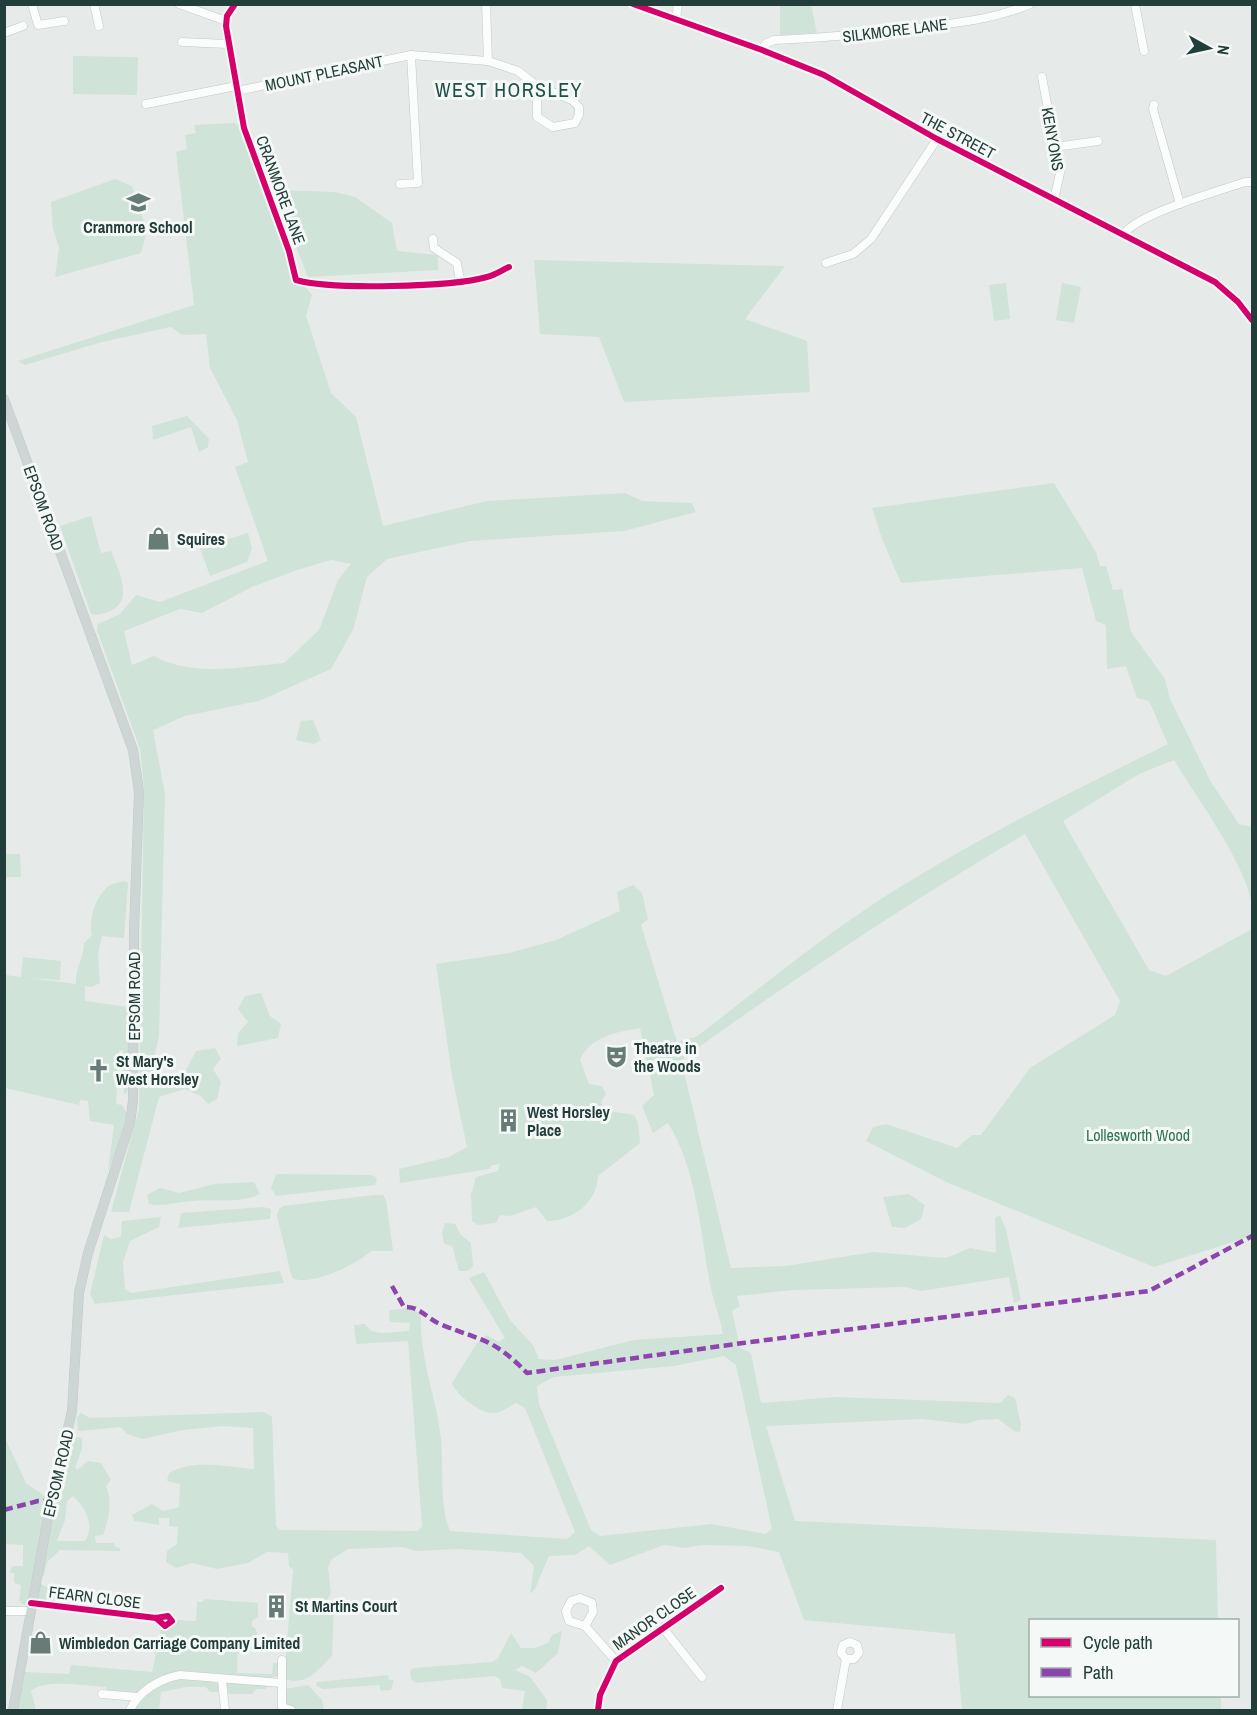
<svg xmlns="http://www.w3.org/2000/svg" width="1257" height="1715" viewBox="0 0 1257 1715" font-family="'Archivo Narrow',sans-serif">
<rect width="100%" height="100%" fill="#e6ebe9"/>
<!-- green -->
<g fill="#cfe3d8" fill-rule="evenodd">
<polygon points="780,5 811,5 817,33 780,35"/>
<polygon points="73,56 138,57 137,95 73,94"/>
<path d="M234,123l10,5 49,144 19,23 -6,21 25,77 25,24 27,109 104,-25 138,-8 17,8 50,2 4,9 -72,19 -154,10 -83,18 -20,18 -14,53 -22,39 -72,32 -74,15 -32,14 12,64 -6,242c-3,16 -11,37 -3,52l8,-8 22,-10 10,-19 19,-3 6,11 -8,10 8,13 -4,17 -9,5 -7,-8 -16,-7 -26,8 -30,115h-18l28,-103 5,-320 -4,-40 -43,-119 1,-6 22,-10 16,-19 24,7 108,-41 -33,-94 13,-5 -11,-42 -27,-52 -4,-34 -24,1 -11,-8 -69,15 -77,23 -7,-4 176,-56 -18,-153 11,-3 -2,-14 11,-2 -2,-8zM331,560l20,4 -13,16 -19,50 -35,33c-42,4 -92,14 -130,-7l-22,9 -8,-34 56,-22 22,4 50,-26 45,-17z"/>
<polygon points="115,179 132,186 147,231 141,253 55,277 59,248 53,229 51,202"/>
<polygon points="273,190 335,192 355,197 392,223 397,251 438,255 438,270 308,277"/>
<polygon points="534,260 785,266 745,319 807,341 810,392 624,402 599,337 540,334"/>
<polygon points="1006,283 1010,319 994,321 989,285"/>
<polygon points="1062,283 1081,287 1074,323 1056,320"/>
<polygon points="187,416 209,439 208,447 199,452 191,427 153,440 152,426"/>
<path d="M1054,483l42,69 4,14h6l7,24 9,-1 9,43 34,47 5,20 41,83 28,42 13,3v77c-9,-45 -54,-104 -78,-144l-35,14 -76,47 86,149 17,6 86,-47v307l-98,31 -208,-85 -80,-41 7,-14 13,-3 71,24 15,-13h9l49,-67 85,-53 5,-14 -95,-167c-119,70 -232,145 -344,226l50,208 55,-2 87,-14 73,6 24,-10 26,5 -1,-35 5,-3 6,14 15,71 -7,3 -5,-26 -88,14 -16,-4 -111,3 -57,6 3,10 -8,5 8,37 11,5 10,50 74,-6 165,6 8,-8 7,3 6,26 -1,8 -6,-1 -16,-12 -20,1 -12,4 -44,-5 -156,7 29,95 421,19 2,80h-188v76h191v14h-259l-7,-76 -151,-14 -25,-68 -31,-6 -45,-1 -18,3 -21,-3 -54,20 -21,-19 -14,9 -26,1 -14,33 -5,5 4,-28 -13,-13 -64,-4 -40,2 -15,-4 -54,2 -17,11 -3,8 3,25 -8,14 11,1 -2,48c-15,15 -25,30 -48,23l9,-109 -4,-4 -1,-13 -21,-1 -19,11 -31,6 -25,-6 -16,5 -10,-6 1,-11 10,-7 1,-17 -9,-1v-8h-10v7l-25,-4 -2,-6 20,-11 11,7 16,-4 1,-23 -13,-3 2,-8c27,-15 55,-6 85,-4l-1,-41 -30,-2 -40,4 -41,9 -15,-5 -6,-7 -43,4 -1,-14 4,-4 9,5 174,-6 8,5 4,109 4,4 138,1 4,-5 -14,-185 -52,3 -2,-19 11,-1 6,7 11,2 27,-2 1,-8 -20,-1 -1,-12 24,-2 8,8c-2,42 16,82 20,123 3,30 -2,64 9,92l117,8 8,-7 -50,-124 -9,-5c-6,3 -15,10 -22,10 -13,1 -38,-18 -42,-30l25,-40 10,-8 12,7 6,-4 -36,-60 15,-6 26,48 23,25 6,14 16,1 79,-20 89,-6c-3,-17 -10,-33 -13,-50 -10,-53 -13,-114 -42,-161l-15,10 -11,-27 12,-11 -14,-67c-22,4 -50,8 -60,32l9,24 13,2 4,8 -5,8 3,8 30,5 4,8 2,20 -42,33c-1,27 -26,45 -51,45l-11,-14 -26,9 -10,-1 -4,8 -18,2 -6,-4 -1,-26 5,-18 22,-6 2,-7 -8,1 -3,4 -89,14 -1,-14 50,-12 18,-10 -15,-71 -16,-112 73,-11 47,-13 64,-29 -3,-19 16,-7 9,8 6,26 -7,6 36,117 19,-5c70,-53 138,-111 214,-156 83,-51 171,-94 258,-137l-19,-43 -12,-3 -11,-32 -19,3 -1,-44 -10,-4 -14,-53 -181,15 -19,-44 -10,-31zM724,1356l12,9 36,164 -7,5 -54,-10 -111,12 -9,-6 -52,-126 -2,-18 17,-9 120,-11z"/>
<path d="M91,516l10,37 10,-2c7,18 24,50 -1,60 -7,3 -12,4 -19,3l-31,-88z"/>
<polygon points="248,533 252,549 247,562 210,576 200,548"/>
<polygon points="313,720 321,740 314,744 296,740 301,721"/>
<polygon points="5,854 20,854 21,877 5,877"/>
<path d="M125,881l3,2 -4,55 -22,-2 -4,18 2,29 -8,4 -7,-1v15l43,6 2,81 -6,7 -1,-45 -4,1 -3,53 6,1 5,9 -10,36 -9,21 6,-46 -24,-4 -2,-20 -8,-1 -1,5 -74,-17v-113l16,2 2,-20 38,4 -1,19 -31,-2 47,6c-1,-16 8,-27 8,-41l8,-8c-4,-15 4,-40 18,-50 4,-2 11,-3 15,-4z"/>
<polygon points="261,993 270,1016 281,1024 278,1038 237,1046 238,1033 248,1022 238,1009 245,996"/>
<polygon points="276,1174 371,1175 377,1178 375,1185 276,1196 271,1188"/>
<path d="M254,1182l6,12c-20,10 -47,5 -69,7 -14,1 -28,6 -42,3l-2,-9 13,-7 19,5 35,-9z"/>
<polygon points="909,1194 925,1205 921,1219 905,1228 892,1227 883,1197"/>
<path d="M374,1195h9l3,5 7,51h-22c-15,14 -61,36 -79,27l-15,-62 2,-7 4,-3z"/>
<polygon points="263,1207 271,1209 270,1219 178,1228 181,1213"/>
<polygon points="161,1217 159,1227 130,1241 123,1262 125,1289 131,1293 280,1271 284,1283 95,1304 90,1294 104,1235 111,1239 121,1237 122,1221"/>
<polygon points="445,1223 455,1224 461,1235 471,1243 473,1266 467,1271 459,1271 452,1246 444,1244 442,1233"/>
<polygon points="4,1436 26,1483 47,1498 38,1558 28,1602 24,1605 19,1601 21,1585 14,1583 14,1573 10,1573 12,1566 23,1566 23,1545 5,1544"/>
<path d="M75,1437l7,1v11l-7,18 2,3 11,-9 13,2 10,17 -5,6c7,18 3,31 -3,49l-8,1 1,7h18l1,4 5,1v3l-60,-1 -13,12 -3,14 -3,-1 16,-82 9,-8 -4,-6 10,-40zM73,1496c12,11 22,29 12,45h-28l8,-21 2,-19z"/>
<polygon points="40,1584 49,1588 55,1594 64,1595 64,1601 57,1604 40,1601 37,1596"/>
<path d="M204,1599l54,4v14l-6,4v5l4,3 3,16 7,5 -28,-1 -1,24 35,1 1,-11h4l3,2 -1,11 -12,2 -1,11h-10l-4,5h-23l-4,-16 -32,-7 -24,3 -14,5 -18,15 -31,-1v-6c-18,-1 -62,-9 -75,4l5,19h-18l7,-38 44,2 2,-9 81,7 9,-44h9l5,-8 21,1 1,-19h6z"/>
<polygon points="562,1631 558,1653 536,1673 522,1666 515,1670 530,1677 547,1700 546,1710 522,1710 525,1691 502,1688 500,1679 494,1676 416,1683 411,1679 410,1670 414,1668 492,1662 498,1658 511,1633 521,1648 535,1648 548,1643 552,1635"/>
<polygon points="388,1675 389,1680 394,1680 391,1690 381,1691 379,1685 323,1689 316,1686 317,1682"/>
<path d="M181,1677l28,3 9,4v8h-8l-4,-5h-19l-26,5 -2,18h3h-27c8,-16 30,-29 46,-33z"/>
<polygon points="308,1685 322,1700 324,1710 284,1710 285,1689"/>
</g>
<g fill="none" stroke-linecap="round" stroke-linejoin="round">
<defs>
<g id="minor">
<polyline points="32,4 38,25 64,21"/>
<polyline points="94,4 99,26"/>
<polyline points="179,4 226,21"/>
<path d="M235,4l-8,12 -1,10 18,102 45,123 7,29c35,10 156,7 191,-3 8,-2 15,-7 22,-10"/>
<polyline points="486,4 488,61"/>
<polyline points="633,4 762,50 824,75 937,139 1215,282 1238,302 1252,320"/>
<polyline points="1135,4 1144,51"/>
<polyline points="676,19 678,4"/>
<polyline points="4,33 23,26"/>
<polyline points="182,42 228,44"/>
<path d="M762,50l3,-6 9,-4c51,-2 101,-7 152,-13 36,-5 70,-8 104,-23"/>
<polyline points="1042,77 1060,173 1054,200"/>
<polyline points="237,91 411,55 488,61 518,71 537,86 572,100 579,107 579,115 575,123 553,127 537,117 537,86"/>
<polyline points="146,104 236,86"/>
<polyline points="1154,105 1153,109 1180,204"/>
<polyline points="1055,147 1098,141"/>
<polyline points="400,184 418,183 411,55"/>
<path d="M1123,235c13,-21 96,-44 122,-53h7"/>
<polyline points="433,239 434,248 457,263 460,281"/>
<polyline points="826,263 853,254 871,239 937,139"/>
<polyline points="31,1603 156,1618 168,1616 172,1621 165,1626 156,1618"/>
<polyline points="4,1611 29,1611"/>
<polyline points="585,1626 569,1621 566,1611 571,1601 580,1598 592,1603 593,1612 585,1626 616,1661"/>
<polyline points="663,1628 702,1677"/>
<polygon points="850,1642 857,1645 859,1653 854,1659 846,1659 841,1653 843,1645"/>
<polyline points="282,1660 282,1707 291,1710"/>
<polyline points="222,1680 225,1710"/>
<polyline points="102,1694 138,1697"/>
<path d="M130,1710c9,-19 29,-31 50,-35l101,8"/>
<polyline points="598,1710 600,1695 616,1661 721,1588"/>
<polyline points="837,1710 846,1659"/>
</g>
<polyline id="major" points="4,399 133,750 139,792 134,931 133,1101 130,1123 88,1253 79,1293 72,1411 51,1501 13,1710"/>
</defs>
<!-- minor casing -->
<use href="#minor" stroke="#c3c8c6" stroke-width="9"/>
<!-- major casing -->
<use href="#major" stroke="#c2cac8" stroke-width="10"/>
<!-- minor -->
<use href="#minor" stroke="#fbfcfc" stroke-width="8"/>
<!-- major -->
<use href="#major" stroke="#ced6d5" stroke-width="9"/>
<!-- quiet -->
<g stroke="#8e44ad" stroke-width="4.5" stroke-dasharray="9 4.5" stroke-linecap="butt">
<path d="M392,1286l12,21c16,-1 23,12 38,18 41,16 52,14 85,48l216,-30 406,-52 103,-55"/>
<polyline points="4,1510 38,1501 51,1501"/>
</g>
<defs>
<g id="cycleway">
<path d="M235,4l-8,12 -1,10 18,102 45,123 7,29c35,10 156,7 191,-3 8,-2 15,-7 22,-10"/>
<polyline points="633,4 762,50 824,75 937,139 1215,282 1238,302 1252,320"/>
<polyline points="31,1603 156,1618 168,1616 172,1621 165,1626 156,1618"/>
<polyline points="598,1710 600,1695 616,1661 721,1588"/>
</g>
</defs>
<!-- cycleway casing -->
<use href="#cycleway" stroke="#f4f9f7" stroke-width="10"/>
<!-- cycleway -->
<use href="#cycleway" stroke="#d6006c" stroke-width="6"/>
</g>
<!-- icons -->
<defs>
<symbol id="school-bare" viewBox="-9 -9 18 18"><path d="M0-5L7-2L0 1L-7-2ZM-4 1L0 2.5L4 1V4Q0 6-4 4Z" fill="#677b77" stroke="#f4f9f7" stroke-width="2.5" paint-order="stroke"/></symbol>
<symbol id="shop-bare" viewBox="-9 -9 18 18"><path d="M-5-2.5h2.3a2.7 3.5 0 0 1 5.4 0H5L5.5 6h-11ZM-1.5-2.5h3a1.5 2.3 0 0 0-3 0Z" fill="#677b77" stroke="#f4f9f7" stroke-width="2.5" paint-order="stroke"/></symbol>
<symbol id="theatre-bare" viewBox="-9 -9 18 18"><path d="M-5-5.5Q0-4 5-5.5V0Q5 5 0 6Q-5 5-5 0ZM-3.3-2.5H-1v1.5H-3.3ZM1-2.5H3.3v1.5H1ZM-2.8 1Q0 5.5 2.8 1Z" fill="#677b77" stroke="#f4f9f7" stroke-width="2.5" paint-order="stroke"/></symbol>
<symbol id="church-bare" viewBox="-9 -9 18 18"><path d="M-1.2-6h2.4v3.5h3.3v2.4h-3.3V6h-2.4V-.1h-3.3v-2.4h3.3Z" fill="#677b77" stroke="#f4f9f7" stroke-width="2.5" paint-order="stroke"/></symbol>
<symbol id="building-bare" viewBox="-9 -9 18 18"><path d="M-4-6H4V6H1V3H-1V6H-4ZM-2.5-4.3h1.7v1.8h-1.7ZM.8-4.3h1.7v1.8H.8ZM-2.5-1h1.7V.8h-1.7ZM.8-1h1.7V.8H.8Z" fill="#677b77" stroke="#f4f9f7" stroke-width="2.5" paint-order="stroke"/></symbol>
</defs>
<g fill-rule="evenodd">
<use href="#school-bare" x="122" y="186" width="33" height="33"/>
<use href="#shop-bare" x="142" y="522" width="33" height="33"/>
<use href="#theatre-bare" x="600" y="1040" width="33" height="33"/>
<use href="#church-bare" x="82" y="1054" width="33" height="33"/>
<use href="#building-bare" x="492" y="1104" width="33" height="33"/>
<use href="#building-bare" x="260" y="1590" width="33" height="33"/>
<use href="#shop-bare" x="24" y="1626" width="33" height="33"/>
</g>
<g text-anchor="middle" stroke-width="6" stroke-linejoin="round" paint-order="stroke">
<!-- street labels -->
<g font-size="16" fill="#233e3a" stroke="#f4f9f7">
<text transform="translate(895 30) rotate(-7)" y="6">SILKMORE LANE</text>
<text transform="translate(324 73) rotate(-12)" y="6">MOUNT PLEASANT</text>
<text transform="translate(958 135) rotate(28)" y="6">THE STREET</text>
<text transform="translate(1053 139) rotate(80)" y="6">KENYONS</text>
<text transform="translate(281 190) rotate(70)" y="6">CRANMORE LANE</text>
<text transform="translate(44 508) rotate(70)" y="6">EPSOM ROAD</text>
<text transform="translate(134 996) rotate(-90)" y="6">EPSOM ROAD</text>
<text transform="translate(58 1473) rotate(-77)" y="6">EPSOM ROAD</text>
<text transform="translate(95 1597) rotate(7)" y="6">FEARN CLOSE</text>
<text transform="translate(654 1618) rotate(-35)" y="6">MANOR CLOSE</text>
</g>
<!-- poi labels -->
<g font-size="16" font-weight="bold" fill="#233e3a" stroke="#f4f9f7" text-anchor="start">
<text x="138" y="233" text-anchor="middle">Cranmore School</text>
<text x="177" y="545">Squires</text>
<text x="634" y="1054">Theatre in<tspan x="634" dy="18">the Woods</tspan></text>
<text x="116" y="1067">St Mary's<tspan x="116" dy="18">West Horsley</tspan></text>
<text x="527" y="1118">West Horsley<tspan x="527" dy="18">Place</tspan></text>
<text x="295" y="1612">St Martins Court</text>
<text x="59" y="1649">Wimbledon Carriage Company Limited</text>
</g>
<!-- park labels -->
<g font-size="16" fill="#2e7452" stroke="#f4f9f7">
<text x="1138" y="1141">Lollesworth Wood</text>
</g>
<!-- quarter labels -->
<g font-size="20" letter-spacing="1.5" fill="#20504a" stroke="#f4f9f7">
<text x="509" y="97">WEST HORSLEY</text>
</g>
</g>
<!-- border -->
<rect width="1257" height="1715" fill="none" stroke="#233e3a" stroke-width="12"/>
<!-- legend -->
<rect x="1029" y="1619" width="210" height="78" fill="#f4f9f7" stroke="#a0aeab" stroke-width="1.5"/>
<rect x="1041" y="1638" width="30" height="9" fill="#d6006c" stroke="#a0aeab" stroke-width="1.5"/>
<text x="1083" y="1649" font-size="18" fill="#233e3a">Cycle path</text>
<rect x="1041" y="1668" width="30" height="9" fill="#8e44ad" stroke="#a0aeab" stroke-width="1.5"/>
<text x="1083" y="1679" font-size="18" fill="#233e3a">Path</text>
<!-- north arrow -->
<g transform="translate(1209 48) rotate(98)" stroke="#f4f9f7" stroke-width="4.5" paint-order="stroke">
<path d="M0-4.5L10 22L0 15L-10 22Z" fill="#233e3a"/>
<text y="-9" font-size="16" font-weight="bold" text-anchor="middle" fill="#233e3a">N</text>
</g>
</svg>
